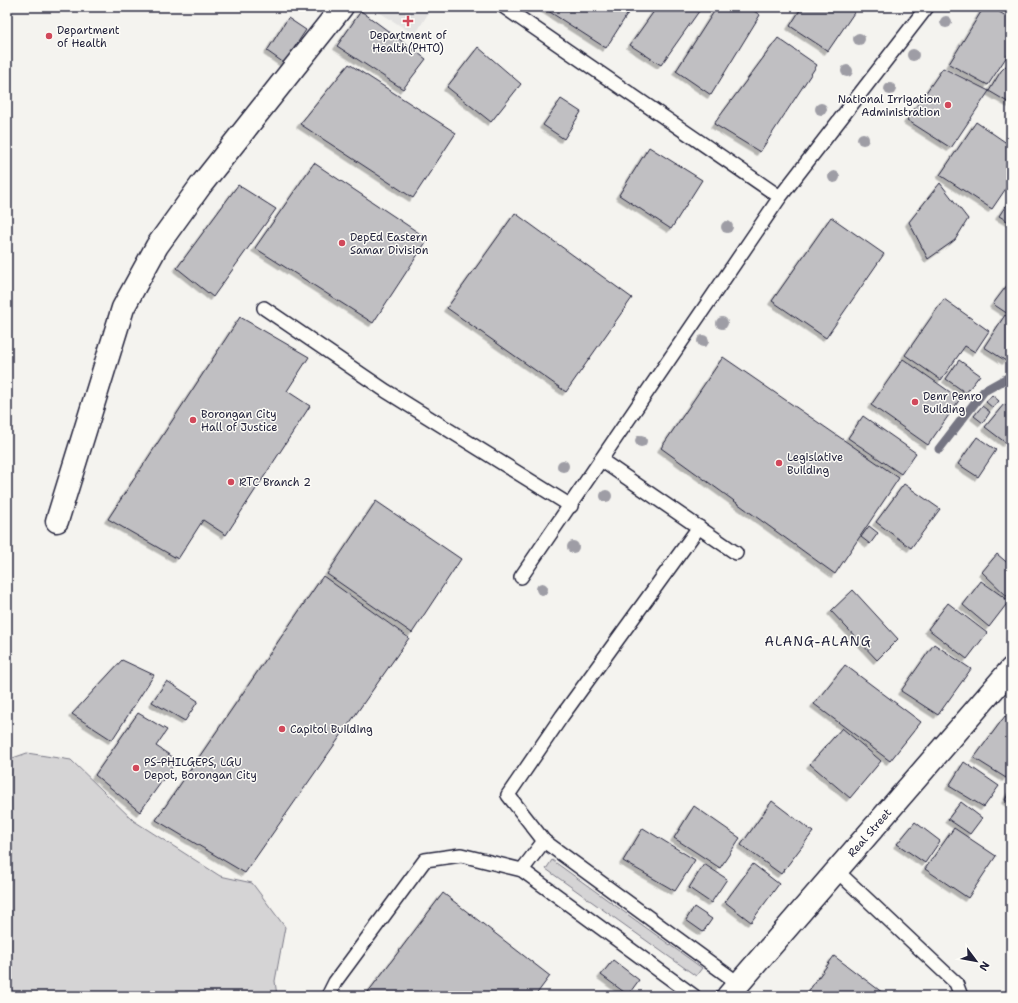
<svg xmlns="http://www.w3.org/2000/svg" width="1018" height="1003" viewBox="0 0 1018 1003" font-family="'Shantell Sans',sans-serif">
<defs>
<filter id="shadow"><feDropShadow dx="-3.5" dy="3.5" stdDeviation="0" flood-color="#0004"/></filter>
</defs>
<rect width="100%" height="100%" fill="#f4f3ef"/>
<filter id="ink" filterUnits="userSpaceOnUse"><feTurbulence type="fractalNoise" baseFrequency=".025" numOctaves="2"/><feDisplacementMap in="SourceGraphic" scale="8" xChannelSelector="R" yChannelSelector="G"/><feConvolveMatrix kernelMatrix="1 2 1 2 8 2 1 2 1" color-interpolation-filters="sRGB"/></filter>
<g filter="url(#ink)">
<!-- built -->
<polygon fill="#e4e3e2" points="371,7 432,7 415,35"/>
<!-- green -->
<g fill="#d5d4d5" stroke="#7c7b88">
<polygon points="27,753 71,760 134,821 220,876 252,883 285,927 275,981 277,996 7,996 7,760"/>
<polygon points="552,860 702,968 696,976 546,869"/>
</g>
<g fill="none" stroke-linecap="round" stroke-linejoin="round">
<!-- stream -->
<polyline stroke="#757582" stroke-width="9" points="939,449 984,391 1011,376"/>
</g>
<!-- building -->
<g fill="#c0bfc2" stroke="#22223b" filter="url(#shadow)">
<polygon points="542,7 632,7 606,48"/>
<polygon points="657,7 702,7 661,65 630,45"/>
<polygon points="717,7 748,7 760,15 711,95 676,71"/>
<polygon points="802,7 858,7 828,51 790,26"/>
<polygon points="984,7 991,7 1011,19 1011,50 988,85 949,64"/>
<polygon points="361,11 426,59 403,89 337,46"/>
<polygon points="288,18 306,30 284,63 267,51"/>
<polygon points="778,38 817,65 760,152 714,124"/>
<polygon points="478,47 521,84 491,122 447,87"/>
<polygon points="1011,61 1011,104 989,91 1001,71"/>
<polygon points="349,64 456,133 413,198 300,124"/>
<polygon points="943,68 989,91 951,148 907,120"/>
<polygon points="561,99 581,112 564,139 543,125"/>
<polygon points="976,122 1011,146 1011,181 992,209 940,175"/>
<polygon points="649,147 702,180 671,229 619,195"/>
<polygon points="314,163 428,239 373,323 255,248"/>
<polygon points="940,183 968,219 955,240 928,259 909,222"/>
<polygon points="238,185 276,209 213,297 177,268"/>
<polygon points="1011,198 1011,223 999,216"/>
<polygon points="515,213 632,298 566,392 447,308"/>
<polygon points="831,217 884,254 826,338 772,301"/>
<polygon points="1008,284 1011,286 1011,309 1008,314 993,304"/>
<polygon points="944,299 989,331 975,352 965,346 941,380 905,355"/>
<polygon points="1005,315 1011,319 1011,354 1006,361 984,347"/>
<polygon points="240,317 309,357 287,391 310,406 226,535 203,520 178,559 108,519"/>
<polygon points="723,357 899,478 835,574 661,448"/>
<polygon points="903,359 960,399 928,445 871,405"/>
<polygon points="959,360 980,375 966,393 946,379"/>
<polygon points="992,395 999,401 993,408 986,402"/>
<polygon points="1004,404 1011,410 1011,436 1006,443 985,427"/>
<polygon points="982,406 990,412 983,423 974,416"/>
<polygon points="863,416 916,453 901,474 848,438"/>
<polygon points="977,437 996,450 978,477 958,464"/>
<polygon points="904,484 940,509 911,548 876,522"/>
<polygon points="376,501 461,559 412,633 327,574"/>
<polygon points="869,526 878,533 870,544 861,537"/>
<polygon points="997,554 1011,566 1011,600 982,572"/>
<polygon points="323,576 409,638 245,873 156,820"/>
<polygon points="981,581 1009,601 989,627 963,605"/>
<polygon points="853,590 898,639 877,660 831,611"/>
<polygon points="948,603 987,633 967,659 928,629"/>
<polygon points="934,644 971,669 938,715 901,691"/>
<polygon points="122,660 154,675 112,740 72,714"/>
<polygon points="845,665 921,722 890,761 814,704"/>
<polygon points="167,681 198,701 185,721 152,702"/>
<polygon points="138,713 167,730 156,746 177,760 140,812 95,775"/>
<polygon points="1005,716 1011,721 1011,771 1006,778 974,758"/>
<polygon points="842,728 881,761 850,798 810,764"/>
<polygon points="964,762 999,786 984,807 949,786"/>
<polygon points="1011,789 1011,804 1005,800"/>
<polygon points="772,801 813,832 781,874 741,845"/>
<polygon points="961,802 982,818 970,834 948,819"/>
<polygon points="694,806 740,838 720,868 674,838"/>
<polygon points="915,822 940,841 925,863 897,844"/>
<polygon points="643,828 695,860 675,891 623,861"/>
<polygon points="954,828 996,856 968,898 925,869"/>
<polygon points="704,864 727,879 711,903 689,888"/>
<polygon points="753,864 779,884 751,922 725,902"/>
<polygon points="443,893 550,976 535,996 365,996"/>
<polygon points="694,907 712,919 703,932 686,920"/>
<polygon points="834,956 887,996 805,996"/>
<polygon points="613,960 639,980 628,995 601,975"/>
</g>
<g fill="none" stroke-linecap="round" stroke-linejoin="round">
<defs>
<g id="lane">
<polyline points="504,7 780,197"/>
<polyline points="264,308 386,391 571,506"/>
<polyline points="601,460 736,553"/>
<polyline points="699,527 562,716 508,795 544,841 738,983"/>
<polyline points="521,577 780,197 927,7"/>
<polyline points="522,870 544,841"/>
<polyline points="837,871 956,983 961,996"/>
<polyline points="328,996 335,982 425,860 461,855 522,870 694,996"/>
</g>
<polyline id="street" points="57,521 123,308 157,246 201,185 342,7"/>
<g id="primary">
<path id="s1" d="M728,996l283,-327"/>
</g>
</defs>
<!-- lane casing -->
<use href="#lane" stroke="#22223b" stroke-width="16"/>
<!-- street casing -->
<use href="#street" stroke="#22223b" stroke-width="25"/>
<!-- primary casing -->
<use href="#primary" stroke="#22223b" stroke-width="25"/>
<!-- lane -->
<use href="#lane" stroke="#fdfcf7" stroke-width="13"/>
<!-- street -->
<use href="#street" stroke="#fdfcf7" stroke-width="22"/>
<!-- primary -->
<use href="#primary" stroke="#fdfcf7" stroke-width="22"/>
</g>
<!-- trees -->
<g fill="#9e9da5">
<circle cx="946" cy="22" r="6"/>
<circle cx="859" cy="39" r="6"/>
<circle cx="913" cy="55" r="6"/>
<circle cx="847" cy="71" r="6"/>
<circle cx="890" cy="89" r="6"/>
<circle cx="821" cy="109" r="6"/>
<circle cx="863" cy="139" r="6"/>
<circle cx="834" cy="177" r="6"/>
<circle cx="727" cy="227" r="6"/>
<circle cx="722" cy="323" r="6"/>
<circle cx="703" cy="341" r="6"/>
<circle cx="641" cy="441" r="6"/>
<circle cx="563" cy="466" r="6"/>
<circle cx="606" cy="496" r="6"/>
<circle cx="573" cy="547" r="6"/>
<circle cx="542" cy="589" r="6"/>
</g>
</g>
<!-- markers -->
<g fill="#d1495b" stroke="#fdfcf7" stroke-width="1.5">
<path d="M406 15h4v4h4v4h-4v4h-4v-4h-4v-4h4z"/>
<circle cx="49" cy="36" r="4"/>
<circle cx="948" cy="105" r="4"/>
<circle cx="342" cy="243" r="4"/>
<circle cx="915" cy="402" r="4"/>
<circle cx="193" cy="420" r="4"/>
<circle cx="779" cy="463" r="4"/>
<circle cx="231" cy="482" r="4"/>
<circle cx="282" cy="729" r="4"/>
<circle cx="136" cy="768" r="4"/>
</g>
<g text-anchor="middle" stroke-width="3" stroke-linejoin="round" paint-order="stroke">
<!-- poi labels -->
<g font-size="11" fill="#22223b" stroke="#fdfcf7" text-anchor="start">
<text x="57" y="34">Department<tspan x="57" dy="13">of Health</tspan></text>
<text x="408" y="39" text-anchor="middle">Department of<tspan x="408" dy="13">Health(PHTO)</tspan></text>
<text x="940" y="103" text-anchor="end">National Irrigation<tspan x="940" dy="13">Administration</tspan></text>
<text x="350" y="241">DepEd Eastern<tspan x="350" dy="13">Samar Division</tspan></text>
<text x="923" y="400">Denr Penro<tspan x="923" dy="13">Building</tspan></text>
<text x="201" y="418">Borongan City<tspan x="201" dy="13">Hall of Justice</tspan></text>
<text x="787" y="461">Legislative<tspan x="787" dy="13">Building</tspan></text>
<text x="239" y="486">RTC Branch 2</text>
<text x="290" y="733">Capitol Building</text>
<text x="144" y="766">PS-PHILGEPS, LGU<tspan x="144" dy="13">Depot, Borongan City</tspan></text>
</g>
<!-- street labels -->
<g font-size="11" fill="#22223b" stroke="#fdfcf7">
<text dy="4" stroke="none"><textPath href="#s1" startOffset="216">Real Street</textPath></text>
</g>
<!-- quarter labels -->
<g font-size="13" letter-spacing="1" fill="#22223b" stroke="#fdfcf7">
<text x="818" y="646">ALANG-ALANG</text>
</g>
</g>
<!-- margin -->
<rect width="1018" height="1003" fill="none" stroke="#fdfcf7" stroke-width="24"/>
<rect x="12" y="12" width="994" height="979" fill="none" stroke="#22223b" stroke-width="1.5" filter="url(#ink)"/>
<!-- north arrow -->
<g transform="translate(976 961) rotate(122)" stroke="#fdfcf7" stroke-width="3" paint-order="stroke">
<path d="M0-3L7 15L0 10L-7 15Z" fill="#22223b"/>
<text y="-6" font-size="11" font-weight="bold" text-anchor="middle" fill="#22223b">N</text>
</g>
</svg>
